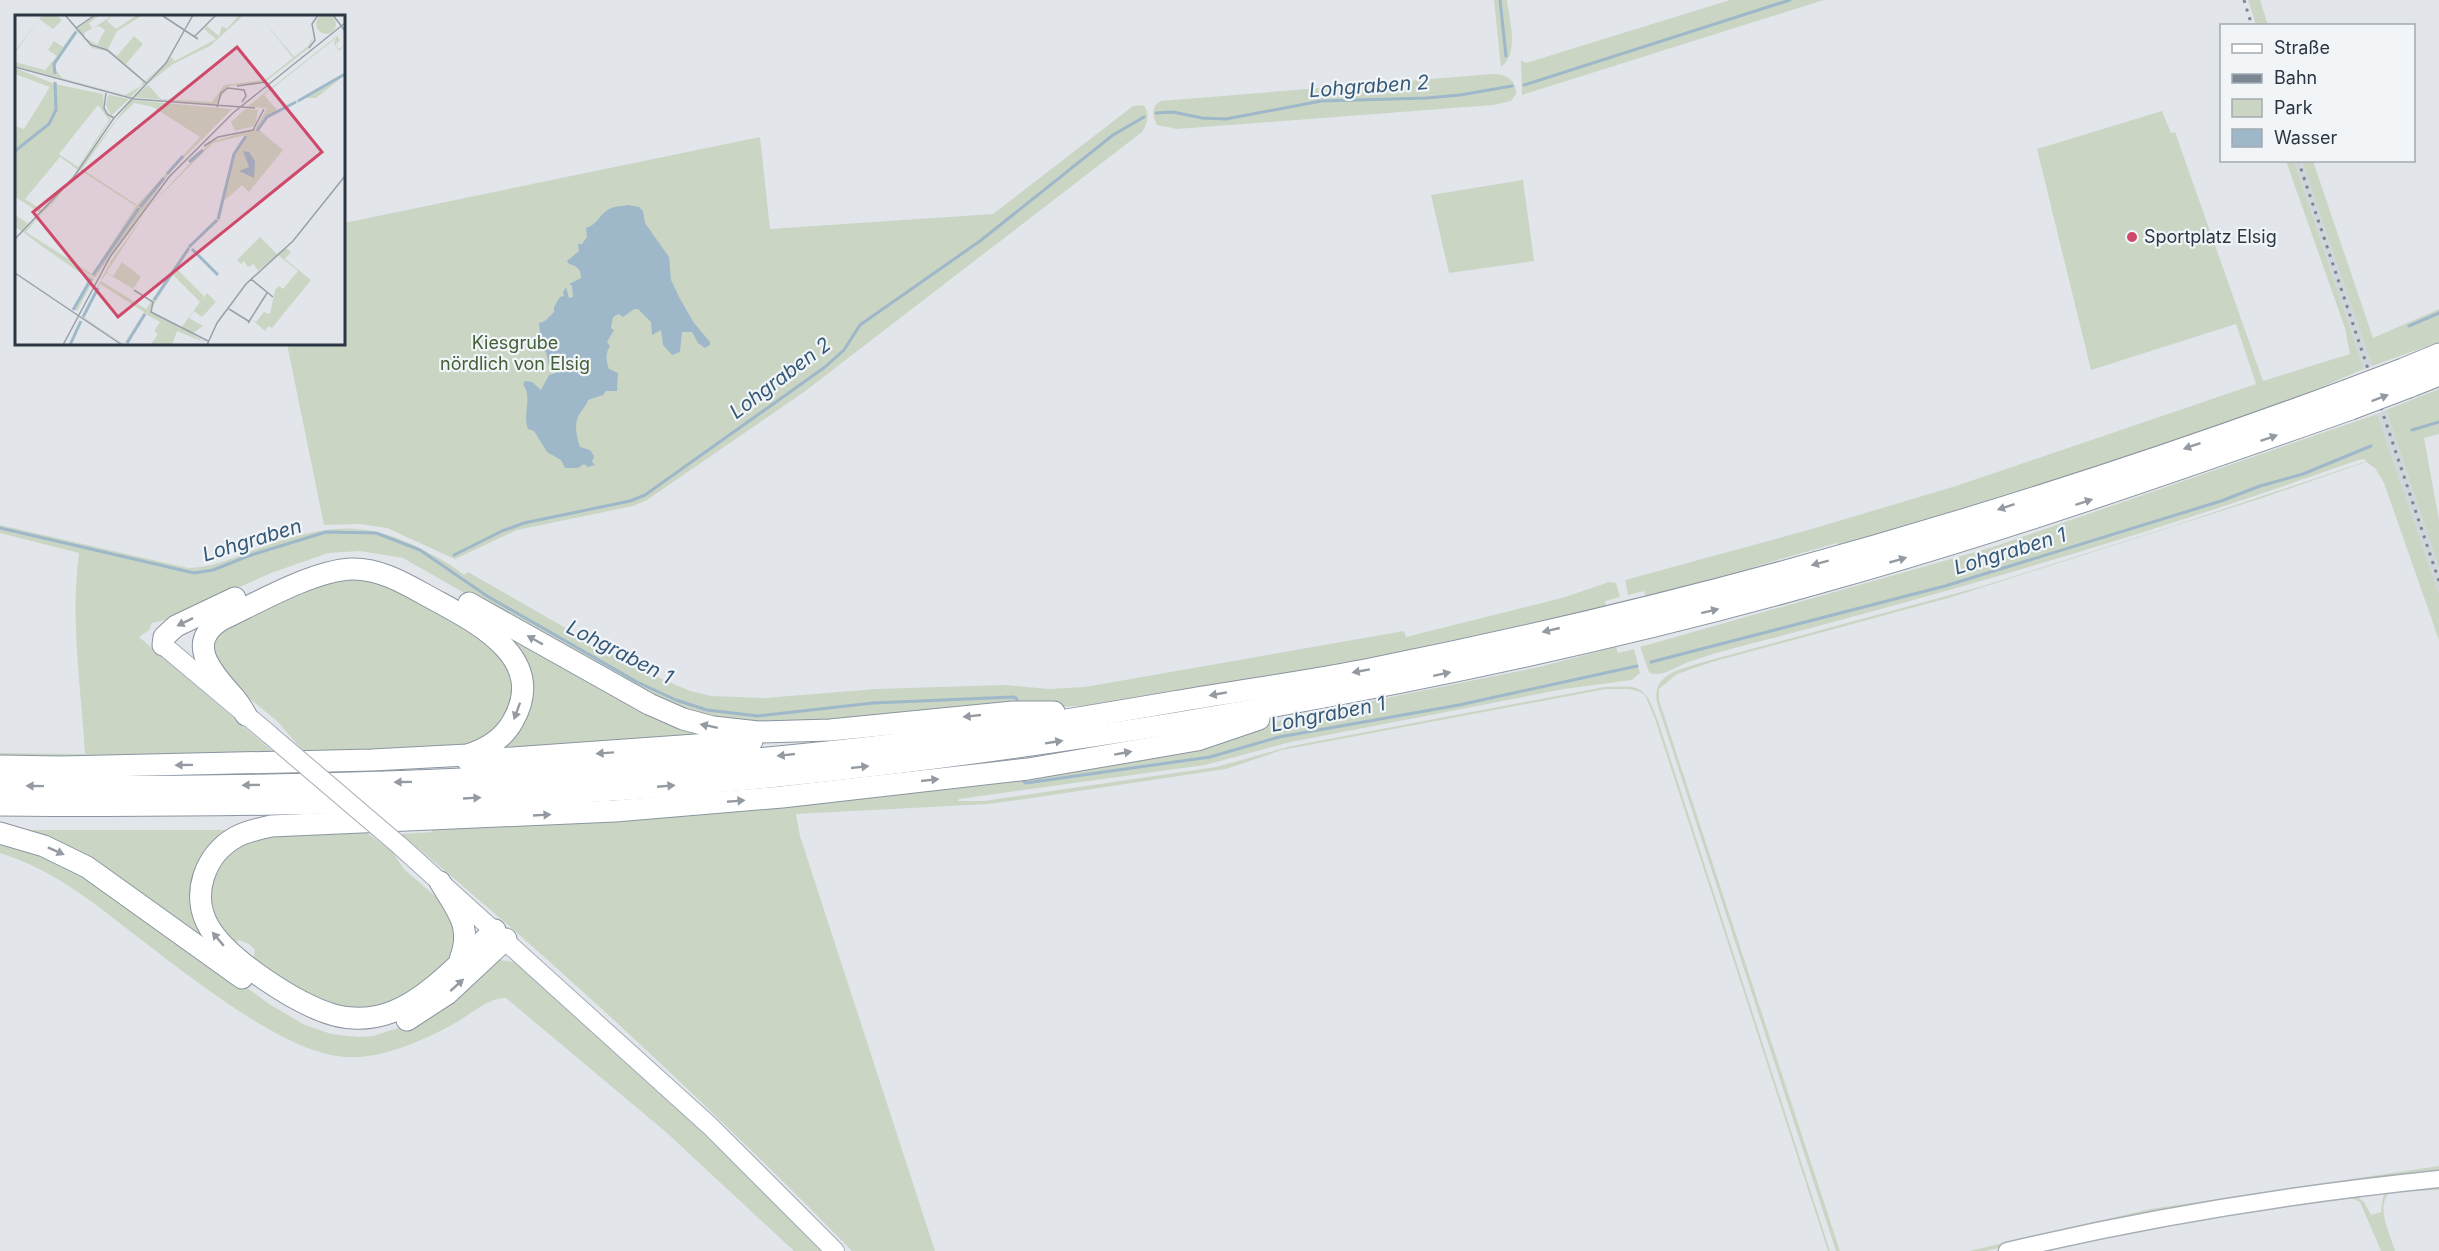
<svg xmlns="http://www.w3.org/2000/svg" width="2439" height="1251" viewBox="0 0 2439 1251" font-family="Inter,sans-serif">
<rect width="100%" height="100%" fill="#e2e6eb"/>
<!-- built -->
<g fill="#d1d6dd">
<polygon points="2294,161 2302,161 2372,366 2364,369"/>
<polygon points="2386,410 2439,568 2439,594 2377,414"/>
</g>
<!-- green -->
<g fill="#cad5c4">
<path d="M1494,0h13c2,20 13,53 -6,67z"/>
<polygon points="1730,0 1824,0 1522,95 1521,60 1526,63"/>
<polygon points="2248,0 2260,0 2268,25 2256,25"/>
<path d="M1492,74c15,0 24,6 24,20l-5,7 -18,4 -316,24 -20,-4c-5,-9 -6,-19 4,-24z"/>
<path d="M1143,105c8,8 4,19 -1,27l-338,260 -157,108 -14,6 -116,24 -62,29 -68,-31 -27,-4 -36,1 -37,-181h57v-121l416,-86 10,92 223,-15 140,-108z"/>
<path d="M2162,111l9,22 4,-1 88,249 87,-27 -5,-26 -59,-167h8l70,208c-25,10 -48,22 -74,31 -149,56 -300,102 -452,146l-1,-3c-64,18 -127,37 -191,54l-2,-6 -16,4 -3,-15 180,-49 151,-45 300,-102 -20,-60 -145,46 -54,-221z"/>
<polygon points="2302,161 2313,161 2373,338 2439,309 2439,342 2372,366"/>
<polygon points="1523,180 1534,261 1449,273 1431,195"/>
<polygon points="2439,389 2439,434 2424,438 2439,520 2439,568 2386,410"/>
<path d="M2377,414l62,180v46l-55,-157 -9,-15 -9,-6 -107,37 -307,98 -240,65 -35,12 -18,15v11l181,551h-4l-178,-545c-10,-33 25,-37 49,-45l276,-75 193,-61 191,-64 -4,-2 -14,4c-190,68 -384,125 -580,176 -27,7 -56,14 -83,24 -11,4 -26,16 -37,9l-9,-25 353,-100z"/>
<path d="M0,525l188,43c24,0 44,-10 66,-18 66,-23 106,-34 171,1 14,7 27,14 39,24l4,-3 166,95 56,24 21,5 54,2 111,-9 128,-4 45,4 36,-2 319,-56 2,6 156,-39 47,-16 7,1 4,14 -15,4 1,6 -264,57 -249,41 -281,17 -102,-1 -86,-37 -221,-126 -43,-7 -32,2 -57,20 -106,47 -13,3 -3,7 -10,7 139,119 -278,3v-6l85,1c-4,-66 -15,-135 -6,-201l-79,-20z"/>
<path d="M348,560l20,1 31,9 257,143 27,11 49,13 -245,17c25,-20 44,-40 38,-76 -5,-34 -35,-52 -63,-68 -24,-13 -49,-31 -76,-40 -52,-16 -101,15 -147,36 -13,6 -41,23 -54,23l3,-4c49,-22 107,-56 160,-65z"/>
<polygon points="365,574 480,631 514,675 510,716 477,746 305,753 277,721 228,681 210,647 215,633 316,582"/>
<path d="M1616,647l2,6 16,-4 6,24 -8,7 -68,9 -273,53 -86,23 -246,34 -1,2h26l232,-34 76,-21 312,-59c38,-1 40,-3 54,34l172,530h-2l-173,-532 -10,-24 -5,-3 -11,-3h-23l-324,61 -56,19 -208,31 -30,4 -192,10 4,22 135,415h-83c-143,-146 -293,-286 -451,-417l32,-2 -6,-6 791,-86 74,-23 247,-50z"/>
<path d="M29,830h206c-3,4 -9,7 -13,11 -14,13 -24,29 -25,47 -2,16 1,31 10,44 20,30 83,75 117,85 19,6 39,7 59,2 36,-8 65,-41 92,-65l3,4c-71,61 -109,96 -200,40l-197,-140 -31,-16 -28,-9z"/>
<polygon points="364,831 391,850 404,869 451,910 460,925 451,964 385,1009 326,1008 253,959 255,950 249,944 238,940 237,944 242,947 243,951 211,919 210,874 246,838"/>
<path d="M0,839l52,15 133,89 84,61 34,20 28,10 27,3 15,-1 34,-11 92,-65 15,2 184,165 125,124h-29l-127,-118 -161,-135c-20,0 -38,19 -56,28 -31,16 -68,33 -104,31 -35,-3 -66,-21 -96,-39 -40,-25 -77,-54 -115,-83 -42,-33 -83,-66 -135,-82z"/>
<polygon points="2439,1166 2439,1174 2102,1224 1985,1251 1969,1251 2150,1209"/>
<path d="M2439,1183v7l-49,2c-15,15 0,41 5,59h-14l-21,-49 -11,-5 -147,22 -157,32h-18l114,-25 215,-30 8,6 7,13 10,-3 2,-15 6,-8z"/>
</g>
<!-- water -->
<path fill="#9eb8ca" d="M629,205l10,2 4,4 2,12 24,34 2,23 8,17 15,26 16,19v3l-5,3 -7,-5 -6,-11h-10l-2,20 -8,3 -9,-10 -2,-15 -9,5 -1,-13 -13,-13h-4l-11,8 -4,-3 -6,3 -2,11 3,2 -7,12 3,4c-5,8 -4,14 -1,23l9,4 -1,18h-11l-3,4 -15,5c-2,7 -7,10 -10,17 -4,9 -1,21 2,30l10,3 4,6 -2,6 3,3 -7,2 -4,-3 -6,4h-13l-4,-8 -14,-8 -13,-21 -6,-2c-6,-15 5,-30 -5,-45l2,-3 7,1 9,8 8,-15 7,-2 -7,-7 -3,-14 -4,-3 -3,-26 6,-2 9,-9v-5l6,-10 4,-1 -1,-4 3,-5 3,11 4,-1 -1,-11 -3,-2 12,-6c0,-9 -4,-12 -12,-14l-2,-3 12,-10 -1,-7h4l5,-7 -1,-9c11,-3 13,-13 23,-19 6,-3 14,-3 20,-4z"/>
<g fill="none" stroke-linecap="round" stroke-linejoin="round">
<!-- stream -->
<g stroke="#9eb8ca" stroke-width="3">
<polyline points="1500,0 1506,56"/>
<polyline points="1524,85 1790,0"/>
<polyline points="1156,113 1173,112 1202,118 1226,119 1321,101 1427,98 1460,95 1512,86"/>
<polyline points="2409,326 2439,313"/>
<polyline points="2412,430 2439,422"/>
<polyline points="0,528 194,573 213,570 251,555 326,532 376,533 420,550 487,596 637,682 676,700 707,710 758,716 873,703 1013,697 1016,698 1018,702"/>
<polyline points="454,555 502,531 524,523 630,501 645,495 825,367 844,350 860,325 980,241 1113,135 1144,117"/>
<polyline points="1651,662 1945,586 2221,501 2260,486 2303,474 2371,446"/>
<polyline points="1023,781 1026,783 1210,757 1279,737 1459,705 1637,666"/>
</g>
<defs>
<path id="secondary" d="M2007,1251c143,-34 286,-57 432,-72"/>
<g id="primary">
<polyline points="163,645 270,735"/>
<polyline points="399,845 710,1126 835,1251"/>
</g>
<g id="motorway">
<polyline points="2403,369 2439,354"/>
<polyline points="2409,387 2439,375"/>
<polyline points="469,603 649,704 683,719 713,727 758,732 830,730 1013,712 1054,712"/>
<polyline points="163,645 164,637 176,626 235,598"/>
<polyline points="468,761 752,741"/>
<path d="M0,766l62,1 310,-7 95,-5c20,-6 36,-16 46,-34 35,-62 -34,-97 -78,-121 -26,-14 -53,-32 -84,-31 -39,2 -94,34 -130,51 -37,24 -7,54 11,75 6,6 10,13 14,20"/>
<path d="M0,786c308,3 618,-7 924,-45 88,-11 174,-26 261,-41 64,-11 127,-19 190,-32 331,-66 654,-160 970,-277"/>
<path d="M0,805c205,2 410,-1 614,-15 189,-13 377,-37 563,-67 222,-37 443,-83 659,-145 174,-49 345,-109 515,-169"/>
<polyline points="0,833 44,846 87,867 242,978"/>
<path d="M440,882c17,29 33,44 20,78"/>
<path d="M495,930c-29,26 -66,68 -103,82 -19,7 -40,8 -58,3 -36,-10 -107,-56 -125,-88 -19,-32 -4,-73 27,-90 11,-6 23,-8 35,-11l344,-15 167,-14 246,-28 169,-29 62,-21"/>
<polyline points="407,1020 447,994 506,939"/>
</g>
</defs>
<!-- secondary casing -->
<use href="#secondary" stroke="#a7aeb5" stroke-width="19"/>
<!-- primary casing -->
<use href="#primary" stroke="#a2acb6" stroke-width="20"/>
<!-- motorway casing -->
<use href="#motorway" stroke="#8a95a1" stroke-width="23"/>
<!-- secondary -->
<use href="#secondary" stroke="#fff" stroke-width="16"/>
<!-- primary -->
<use href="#primary" stroke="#fff" stroke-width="18"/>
<!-- motorway -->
<use href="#motorway" stroke="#fff" stroke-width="21"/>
<!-- rail -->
<g stroke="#7c8794" stroke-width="3" stroke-dasharray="3 6" stroke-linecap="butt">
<polyline points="2244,0 2252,26"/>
<polyline points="2298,160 2439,581"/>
</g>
<defs>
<polyline id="primary-bridge" points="270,735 399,845"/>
<g id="motorway-bridge">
<polyline points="2345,391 2403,369"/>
<polyline points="2351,409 2409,387"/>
</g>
</defs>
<!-- primary-bridge casing -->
<use href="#primary-bridge" stroke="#a2acb6" stroke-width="20" stroke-linecap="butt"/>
<!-- motorway-bridge casing -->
<use href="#motorway-bridge" stroke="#8a95a1" stroke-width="23" stroke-linecap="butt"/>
<!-- primary-bridge -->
<use href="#primary-bridge" stroke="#fff" stroke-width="18"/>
<!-- motorway-bridge -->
<use href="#motorway-bridge" stroke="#fff" stroke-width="21"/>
</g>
<!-- one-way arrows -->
<defs><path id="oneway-solid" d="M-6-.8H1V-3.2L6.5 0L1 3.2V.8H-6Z" transform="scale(1.5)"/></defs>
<g fill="#949aa1">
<use href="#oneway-solid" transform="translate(2380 398) rotate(-21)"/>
<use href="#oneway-solid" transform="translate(2269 438) rotate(-19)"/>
<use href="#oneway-solid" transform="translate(2192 446) rotate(161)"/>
<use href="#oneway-solid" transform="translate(2084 502) rotate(-18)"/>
<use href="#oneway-solid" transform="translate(2006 507) rotate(162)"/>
<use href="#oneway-solid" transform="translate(1898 560) rotate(-16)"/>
<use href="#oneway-solid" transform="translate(1820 563) rotate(165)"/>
<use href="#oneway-solid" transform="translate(1710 611) rotate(-14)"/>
<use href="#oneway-solid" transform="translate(185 622) rotate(154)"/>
<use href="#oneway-solid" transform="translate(1551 630) rotate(167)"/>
<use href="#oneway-solid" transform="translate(535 640) rotate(-151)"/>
<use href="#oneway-solid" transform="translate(1361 671) rotate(170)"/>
<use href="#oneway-solid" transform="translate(1442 674) rotate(-12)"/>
<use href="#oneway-solid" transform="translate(1218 694) rotate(170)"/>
<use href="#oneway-solid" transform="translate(517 711) rotate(110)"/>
<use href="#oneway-solid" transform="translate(972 716) rotate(174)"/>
<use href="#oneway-solid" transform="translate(709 726) rotate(-168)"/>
<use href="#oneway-solid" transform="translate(1054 742) rotate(-9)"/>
<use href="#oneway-solid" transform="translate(605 753) rotate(176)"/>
<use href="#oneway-solid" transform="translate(1123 753) rotate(-10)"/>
<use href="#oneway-solid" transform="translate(786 755) rotate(174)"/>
<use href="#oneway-solid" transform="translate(184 765) rotate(179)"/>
<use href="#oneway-solid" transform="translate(860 767) rotate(-6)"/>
<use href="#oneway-solid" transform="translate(930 780) rotate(-6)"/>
<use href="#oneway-solid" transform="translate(403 782) rotate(179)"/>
<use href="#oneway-solid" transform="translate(251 785) rotate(179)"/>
<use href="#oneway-solid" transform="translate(35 786) rotate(-179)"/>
<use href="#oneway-solid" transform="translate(666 786) rotate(-5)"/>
<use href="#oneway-solid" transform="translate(472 798) rotate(-3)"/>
<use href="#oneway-solid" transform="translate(736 801) rotate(-5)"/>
<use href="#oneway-solid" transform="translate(542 815) rotate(-3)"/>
<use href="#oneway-solid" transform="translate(56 851) rotate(24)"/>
<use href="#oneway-solid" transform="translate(218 939) rotate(-130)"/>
<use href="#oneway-solid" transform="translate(457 985) rotate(-42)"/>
</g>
<!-- markers -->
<circle fill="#ce496a" stroke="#f2f5f8" stroke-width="2" cx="2132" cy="237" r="6"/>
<g text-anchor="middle" stroke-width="4.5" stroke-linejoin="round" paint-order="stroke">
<!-- poi labels -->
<g font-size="18" fill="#2a3643" stroke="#f2f5f8" text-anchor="start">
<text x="2144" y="243">Sportplatz Elsig</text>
</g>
<!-- park labels -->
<g font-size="18" fill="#435f38" stroke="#f2f5f8">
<text x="515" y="349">Kiesgrube<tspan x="515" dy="21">nördlich von Elsig</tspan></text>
</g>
<!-- water labels -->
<g font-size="20" font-style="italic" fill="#345877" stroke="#f2f5f8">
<text transform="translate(1369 86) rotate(-4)" y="7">Lohgraben 2</text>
<text transform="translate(780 378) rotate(-37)" y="7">Lohgraben 2</text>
<text transform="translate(252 540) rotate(-17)" y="7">Lohgraben</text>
<text transform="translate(2010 551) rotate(-17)" y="7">Lohgraben 1</text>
<text transform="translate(620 652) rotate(27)" y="7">Lohgraben 1</text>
<text transform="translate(1328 714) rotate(-11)" y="7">Lohgraben 1</text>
</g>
</g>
<!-- overview -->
<g transform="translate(15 15)">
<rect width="330" height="330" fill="#e2e6eb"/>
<path d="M301 9a10 10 0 1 1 20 0a10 10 0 1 1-20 0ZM27,0h14l6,5 -9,9 -14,-10 -24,34v-2zM81,0h4l-11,8 3,6 21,-14 -6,6 9,8 21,-14h6l-26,16 -9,18 9,7 17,-20 9,8 -17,20 19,17 20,-18 9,-15 -10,16 -33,33 -116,-31v-4l30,8 12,-14 -9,-6 6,-9 9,6 13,-18 7,10 9,8 11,2 -12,-5 -14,-16zM84,11l6,4 -8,15 -13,-8 1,-5zM62,17l15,16 16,3 35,30 -2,5 -16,9 -63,-17 -7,-9 2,-8zM224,0h5l-34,31 -37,18 -24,19 22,-26 4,4 41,-22 -12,-10 3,-3 12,10 3,-10 5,3zM245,1l34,41 14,-11 6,-11 -5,13 -44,34 -36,4 -14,19 -82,-8 15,-12 13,14 51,3 12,-17 41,-5 28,-22zM322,21l3,4 -5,5 4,4 6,-4 -6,6 -5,-7 2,-6 -72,57 14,16 67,-36 -29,23h-10l-39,20 -8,12 24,20 -34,42 -7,-7 -18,16 -4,19 -31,28 -12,21 27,27 -4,6 7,-9 9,9 -14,15 -8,-6 -5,7 14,8 -11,8 14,9 -29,-12 -5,14 -21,-1 7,-10 -4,-3 6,-9 -14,-8 -22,31 -42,-27 28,-56 36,-50 -39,60 6,4 9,-14 19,15 -8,12 -26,-16 -6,8 45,28 43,-64 29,-25 15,-65 13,-20 -33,8 -67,67 64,-68 45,-13 12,-21 -20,-1zM158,260l27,27 -19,26 -31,-18zM85,269l44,28 -20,32 -41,-27zM0,53l40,16 48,10 1,16 7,9 -43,65 -19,22 -27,26 -7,-5v-12l14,9 12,-11 -26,-16v-71l9,3 26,-42 -35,-13zM83,90l11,15 -31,47 -19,-13zM45,142l18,13 -35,41 -18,-12zM93,80h2l19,4 -18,17 -5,-11zM116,85l101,9 -61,62 -76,107 -31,-19 30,20 -17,32 -4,-2 16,-30 -66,-46 18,12 -18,-13 31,-30zM119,88l19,4 47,30 -63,68 -55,-36 34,-48zM65,155l56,36 -44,68 -66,-42zM230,94l13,1 -3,16 -20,5 -4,-9zM245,222l17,17 9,-6 5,4 -6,7 26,21 -39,48 -4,-2 -3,5 -14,-12 5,3 8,-10 6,2 5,-24 4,-4 4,3 15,-18 -20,-16 -20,16 -4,-7 -6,3 -4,-6 -3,3 -4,-4z" fill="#cad5c4" fill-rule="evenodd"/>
<path d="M228,136l6,1 6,9 -1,17 -15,-7 10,-4z" fill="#9eb8ca"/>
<path fill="none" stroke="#9eb8ca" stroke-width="3" d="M40,59l-1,-10 22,-32M283,86l47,-27M242,116l10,-14 29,-15M0,136l34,-27 7,-14 -1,-28M174,147l14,-12M152,159l16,-18M125,192l24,-29M203,204l16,-65 12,-18M174,232l28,-27M177,234l26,26M78,260l46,-67M139,285l35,-52M58,295l18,-31M68,302l15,-29M112,328l18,-29M55,330l11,-24"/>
<path fill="none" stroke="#98a0a8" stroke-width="1.5" d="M50,0l26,30 16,5 39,33M318,0l12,16M148,1l35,23M61,13l19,-13M180,21l21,-21M294,33l6,-8 -3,-16 6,-9M0,52l119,32 121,9M222,71l29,-4M91,78l-2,15 4,7M202,92l4,-14 7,-5 16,2 2,6 -4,6M99,103l52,-55 27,-48M189,131l14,-9 35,-7 11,-21M0,224l58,-61 41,-60 -7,-4M0,258l107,72M236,264l22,18M119,275l19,12 -2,10 57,29M214,294l21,13M233,308l19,-30M48,330l47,-88 59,-80 64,-64 112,-90M192,330l10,-22 29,-39 47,-43 52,-65"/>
<path fill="#ce496a" fill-opacity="0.15" stroke="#ce496a" stroke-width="3" d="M222,32l85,105 -204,165 -85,-105z"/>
<rect width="330" height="330" fill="none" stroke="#2a3643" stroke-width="3"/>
</g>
<!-- legend -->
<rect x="2220" y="24" width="195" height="138" fill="#f2f5f8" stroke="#a2a9b0" stroke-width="1.5"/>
<rect x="2232" y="44" width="30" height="9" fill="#ffffff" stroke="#a2a9b0" stroke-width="1.5"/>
<text x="2274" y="54" font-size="18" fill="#2a3643">Straße</text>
<rect x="2232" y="74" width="30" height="9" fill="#7c8794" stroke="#a2a9b0" stroke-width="1.5"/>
<text x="2274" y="84" font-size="18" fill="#2a3643">Bahn</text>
<rect x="2232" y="99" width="30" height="18" fill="#cad5c4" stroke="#a2a9b0" stroke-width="1.5"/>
<text x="2274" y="114" font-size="18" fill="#2a3643">Park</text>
<rect x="2232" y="129" width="30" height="18" fill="#9eb8ca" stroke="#a2a9b0" stroke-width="1.5"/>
<text x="2274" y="144" font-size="18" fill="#2a3643">Wasser</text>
</svg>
